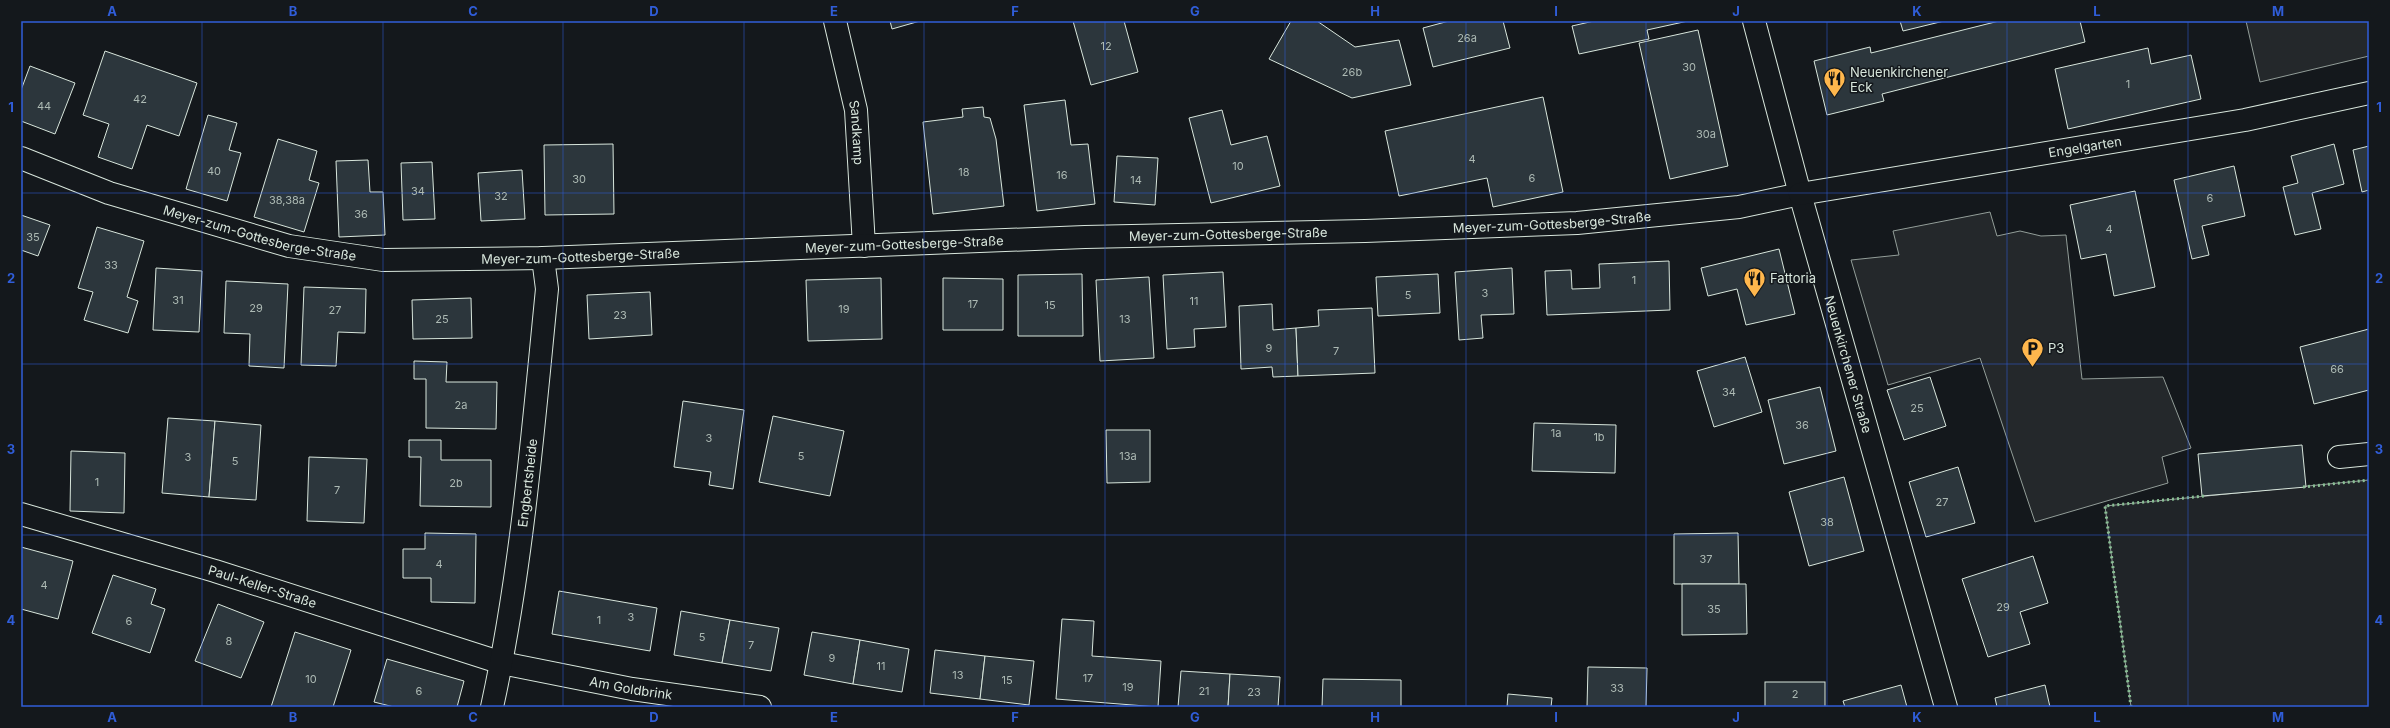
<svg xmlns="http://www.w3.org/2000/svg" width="2390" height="728" viewBox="0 0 2390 728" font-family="Inter,sans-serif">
<rect width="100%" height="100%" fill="#14181c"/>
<!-- green -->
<polygon fill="#202428" stroke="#939e99" points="2369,480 2369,707 2131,707 2105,506"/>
<!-- parking -->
<g fill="#24282b" stroke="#939e99">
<polygon points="2246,21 2369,21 2369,56 2260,82"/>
<polygon points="1990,212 1997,236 2020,231 2041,236 2066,235 2082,379 2163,377 2191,448 2162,457 2168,483 2035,522 1980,358 1888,385 1851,260 1899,255 1893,231"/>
</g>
<!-- building -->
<g fill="#2c363c" stroke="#d8e6dc">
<polygon points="890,21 920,21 892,29"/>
<polygon points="1073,21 1124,21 1138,72 1091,85"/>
<polygon points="1291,21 1317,21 1355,47 1399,40 1411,85 1352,98 1269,59"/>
<polygon points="1449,21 1503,21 1510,48 1433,67 1423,28"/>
<polygon points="1594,21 1688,21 1647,30 1649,39 1579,54 1572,26"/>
<polygon points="1900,21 1944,21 1903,31"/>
<polygon points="1999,21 2080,21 2085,42 1882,94 1884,101 1827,115 1814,61 1870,47 1871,53"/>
<polygon points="1698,30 1728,166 1670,179 1639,43"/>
<polygon points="2148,48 2151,64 2191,55 2201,99 2068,129 2055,69"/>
<polygon points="105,51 197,83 179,136 147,125 132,169 98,157 109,124 83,115"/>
<polygon points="30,66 75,83 55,134 21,121 21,90"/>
<polygon points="1543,97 1563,192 1493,207 1487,178 1399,196 1385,131"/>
<polygon points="1065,100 1071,145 1088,144 1095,204 1037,211 1024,105"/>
<polygon points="983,107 984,117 990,118 996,139 1004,206 933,214 923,122 963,117 962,109"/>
<polygon points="1222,110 1231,145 1267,136 1280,186 1211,203 1189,118"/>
<polygon points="208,115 237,123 229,150 241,153 227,201 186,189"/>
<polygon points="278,139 317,151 309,180 319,183 304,232 254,217"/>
<polygon points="613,144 614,214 545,215 544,145"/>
<polygon points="2334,144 2344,184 2312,193 2321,229 2295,235 2283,187 2298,183 2291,156"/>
<polygon points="2369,146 2369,190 2362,192 2353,150"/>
<polygon points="1117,156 1158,158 1155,205 1114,202"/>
<polygon points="368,160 370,192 383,192 385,235 339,237 336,161"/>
<polygon points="432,162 435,219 403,220 401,163"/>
<polygon points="2234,166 2245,216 2202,226 2209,255 2192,259 2174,180"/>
<polygon points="522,170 525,219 481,221 478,173"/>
<polygon points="2135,191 2155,287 2114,296 2106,254 2081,259 2070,205"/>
<polygon points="21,215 50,225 38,256 21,250"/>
<polygon points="97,227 144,241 127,297 138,301 128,333 84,320 93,292 78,288"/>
<polygon points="1779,249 1795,314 1746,325 1737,289 1708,296 1701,268"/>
<polygon points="1669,261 1670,310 1547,315 1545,271 1571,270 1572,289 1600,288 1599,264"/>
<polygon points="156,268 202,271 199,332 153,330"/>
<polygon points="1512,268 1514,314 1481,315 1483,338 1459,340 1455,272"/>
<polygon points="1223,272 1226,327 1194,329 1195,347 1167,349 1163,275"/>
<polygon points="1082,274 1083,336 1018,336 1018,275"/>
<polygon points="1438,274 1440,313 1378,316 1376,277"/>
<polygon points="1149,277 1154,358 1100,361 1096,280"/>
<polygon points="881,278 882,339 808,341 806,280"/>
<polygon points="943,278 1003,279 1003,330 943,330"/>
<polygon points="226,281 288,284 284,368 249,366 250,334 224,333"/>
<polygon points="304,287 366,289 365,333 338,332 336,366 301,365"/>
<polygon points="650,292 652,335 589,339 587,295"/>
<polygon points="471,298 472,338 413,339 412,300"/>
<polygon points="1272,304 1273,330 1296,328 1298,376 1273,377 1272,367 1241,369 1239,306"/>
<polygon points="1372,308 1375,373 1298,376 1296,328 1319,326 1318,310"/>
<polygon points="2369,329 2369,390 2314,404 2300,347"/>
<polygon points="1745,357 1762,412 1714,427 1697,371"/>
<polygon points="414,361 447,362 446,382 497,382 496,429 426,428 426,379 414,379"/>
<polygon points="1930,377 1946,426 1904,440 1887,390"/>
<polygon points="1820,387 1836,451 1784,464 1768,400"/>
<polygon points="683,401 744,410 733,489 709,485 711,472 674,467"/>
<polygon points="773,416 844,431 830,496 759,482"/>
<polygon points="168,418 215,421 209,497 162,493"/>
<polygon points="215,421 261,425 256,500 209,497"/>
<polygon points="1534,423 1616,425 1615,473 1532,471"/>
<polygon points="1106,430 1150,430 1150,482 1107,483"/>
<polygon points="409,440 441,440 441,460 491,460 491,507 420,506 421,457 409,457"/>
<polygon points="2302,445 2306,487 2202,496 2198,454"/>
<polygon points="71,451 125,453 124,513 70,511"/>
<polygon points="309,457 367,459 364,523 307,521"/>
<polygon points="1958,467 1975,523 1926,537 1909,482"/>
<polygon points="1844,477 1864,551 1809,566 1789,492"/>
<polygon points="425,533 476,534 475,603 431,602 431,578 403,578 403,549 425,549"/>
<polygon points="1738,533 1739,584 1674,584 1674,534"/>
<polygon points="21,547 73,561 58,619 21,609"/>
<polygon points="2033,556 2048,603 2020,612 2030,644 1988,657 1962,579"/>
<polygon points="113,575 156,589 151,604 165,609 150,653 92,633"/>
<polygon points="1682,584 1746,584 1747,634 1682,635"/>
<polygon points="559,591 657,608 650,651 552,634"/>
<polygon points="218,604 264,622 241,678 195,661"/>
<polygon points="681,611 730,620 722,663 674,655"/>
<polygon points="1062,619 1094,621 1092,656 1161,661 1158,707 1056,699"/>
<polygon points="730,620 779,628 771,671 722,663"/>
<polygon points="295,632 351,650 333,707 271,707"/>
<polygon points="812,632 860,640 853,684 804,675"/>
<polygon points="860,640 909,649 902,692 853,684"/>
<polygon points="935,650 985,656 980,699 930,693"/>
<polygon points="985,656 1034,661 1029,705 980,699"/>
<polygon points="387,659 464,681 457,707 394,707 374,702"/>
<polygon points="1588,667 1647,668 1646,707 1587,707"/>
<polygon points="1181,671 1230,674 1228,707 1178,707"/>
<polygon points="1230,674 1280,677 1278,707 1228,707"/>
<polygon points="1323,679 1401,680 1401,707 1322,707"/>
<rect x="1765" y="682" width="60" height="25"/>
<polygon points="1901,685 1907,707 1845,707 1843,701"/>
<polygon points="2045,685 2050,707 1997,707 1995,698"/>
<polygon points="1508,694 1552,698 1551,707 1507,707"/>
</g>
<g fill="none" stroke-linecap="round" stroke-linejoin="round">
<defs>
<g id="street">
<path id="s1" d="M835,21l21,89 8,136"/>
<path id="s2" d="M21,158l88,35 180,53 94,14 160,-2 542,-21 280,-6 212,-8 162,-16 61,-13"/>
<polyline points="2339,457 2369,454"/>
<path id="s3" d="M21,514l194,57 287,92 130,26 128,18"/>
<path id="s4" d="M492,707c30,-137 41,-278 55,-418l-4,-31"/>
</g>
<g id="secondary">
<path id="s5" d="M1754,21l46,173 146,513"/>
<path id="s6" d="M1800,194l445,-74 124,-27"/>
</g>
</defs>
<!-- street casing -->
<use href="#street" stroke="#d8e6dc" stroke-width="24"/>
<!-- secondary casing -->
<use href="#secondary" stroke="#d8e6dc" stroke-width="24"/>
<!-- street -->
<use href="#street" stroke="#14181c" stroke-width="22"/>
<!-- secondary -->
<use href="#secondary" stroke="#14181c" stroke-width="22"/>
<!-- hedge -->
<g stroke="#8ac095" stroke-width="3" stroke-dasharray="2 3" stroke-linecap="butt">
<polyline points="2303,487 2369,480"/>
<polyline points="2131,707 2105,506 2204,496"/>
</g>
</g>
<!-- grid -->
<path fill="none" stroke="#305dd8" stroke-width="1" stroke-opacity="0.55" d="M202,21v686M383,21v686M563,21v686M744,21v686M924,21v686M1105,21v686M1285,21v686M1466,21v686M1646,21v686M1827,21v686M2007,21v686M2188,21v686M21,193h2348M21,364h2348M21,535h2348"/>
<!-- icons -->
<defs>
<symbol id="restaurant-pin" viewBox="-11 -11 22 30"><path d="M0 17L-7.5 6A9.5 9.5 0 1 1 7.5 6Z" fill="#ffb74d" stroke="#14181c"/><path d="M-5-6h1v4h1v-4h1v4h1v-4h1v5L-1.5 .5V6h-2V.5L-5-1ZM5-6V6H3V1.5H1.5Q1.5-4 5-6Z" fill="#111"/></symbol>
<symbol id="parking-pin" viewBox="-11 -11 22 30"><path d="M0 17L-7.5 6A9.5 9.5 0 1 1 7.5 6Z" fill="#ffb74d" stroke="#14181c"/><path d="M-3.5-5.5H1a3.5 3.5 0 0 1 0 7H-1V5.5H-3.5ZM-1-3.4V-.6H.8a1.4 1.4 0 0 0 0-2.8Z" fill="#111"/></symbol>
</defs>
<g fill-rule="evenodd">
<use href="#restaurant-pin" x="1822" y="66" width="25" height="34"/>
<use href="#restaurant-pin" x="1742" y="266" width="25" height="34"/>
<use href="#parking-pin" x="2020" y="336" width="25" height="34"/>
</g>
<g text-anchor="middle" stroke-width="3" stroke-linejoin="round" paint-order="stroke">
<!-- number labels -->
<g font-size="11" fill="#adbab4">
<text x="1467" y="42">26a</text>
<text x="1106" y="50">12</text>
<text x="1689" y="71">30</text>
<text x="1352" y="76">26b</text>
<text x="2128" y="88">1</text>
<text x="140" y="103">42</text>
<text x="44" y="110">44</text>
<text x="1706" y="138">30a</text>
<text x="1472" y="163">4</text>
<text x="1238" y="170">10</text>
<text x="214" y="175">40</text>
<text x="964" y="176">18</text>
<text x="1062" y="179">16</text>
<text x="1532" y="182">6</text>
<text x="579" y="183">30</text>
<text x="1136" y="184">14</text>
<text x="418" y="195">34</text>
<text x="501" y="200">32</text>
<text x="2210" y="202">6</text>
<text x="287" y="204">38,38a</text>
<text x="361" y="218">36</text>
<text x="2109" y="233">4</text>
<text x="33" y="241">35</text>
<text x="111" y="269">33</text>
<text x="1634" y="284">1</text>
<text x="1485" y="297">3</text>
<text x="1408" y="299">5</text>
<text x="178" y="304">31</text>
<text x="1194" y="305">11</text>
<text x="973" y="308">17</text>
<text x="1050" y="309">15</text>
<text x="256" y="312">29</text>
<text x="844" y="313">19</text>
<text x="335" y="314">27</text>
<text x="620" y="319">23</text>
<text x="442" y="323">25</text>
<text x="1125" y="323">13</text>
<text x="1269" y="352">9</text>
<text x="1336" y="355">7</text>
<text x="2337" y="373">66</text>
<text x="1729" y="396">34</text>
<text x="461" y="409">2a</text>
<text x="1917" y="412">25</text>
<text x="1802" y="429">36</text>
<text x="1556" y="437">1a</text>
<text x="1599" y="441">1b</text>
<text x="709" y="442">3</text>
<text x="801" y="460">5</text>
<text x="1128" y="460">13a</text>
<text x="188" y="461">3</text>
<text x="235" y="465">5</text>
<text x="97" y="486">1</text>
<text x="456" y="487">2b</text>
<text x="337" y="494">7</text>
<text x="1942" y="506">27</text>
<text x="1827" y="526">38</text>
<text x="1706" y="563">37</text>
<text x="439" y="568">4</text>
<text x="44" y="589">4</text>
<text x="2003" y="611">29</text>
<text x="1714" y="613">35</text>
<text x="631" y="621">3</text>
<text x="599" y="624">1</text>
<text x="129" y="625">6</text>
<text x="702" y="641">5</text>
<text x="229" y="645">8</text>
<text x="751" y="649">7</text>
<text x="832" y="662">9</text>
<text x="881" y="670">11</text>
<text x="958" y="679">13</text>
<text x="1088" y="682">17</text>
<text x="311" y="683">10</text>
<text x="1007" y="684">15</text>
<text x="1128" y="691">19</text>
<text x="1617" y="692">33</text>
<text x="419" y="695">6</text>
<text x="1204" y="695">21</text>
<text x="1254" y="696">23</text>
<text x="1795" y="698">2</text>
</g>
<!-- poi labels -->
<g font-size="13" fill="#d8e6dc" stroke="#14181c" text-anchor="start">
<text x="1850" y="77">Neuenkirchener<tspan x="1850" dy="15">Eck</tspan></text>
<text x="1770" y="283">Fattoria</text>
<text x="2048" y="353">P3</text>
</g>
<!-- street labels -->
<g font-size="13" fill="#d8e6dc" stroke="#14181c">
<text dy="5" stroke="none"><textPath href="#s1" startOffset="114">Sandkamp</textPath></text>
<text dy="5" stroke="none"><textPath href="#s6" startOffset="289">Engelgarten</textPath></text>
<text dy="5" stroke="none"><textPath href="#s2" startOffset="1547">Meyer-zum-Gottesberge-Straße</textPath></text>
<text dy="5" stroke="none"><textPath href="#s2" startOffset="251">Meyer-zum-Gottesberge-Straße</textPath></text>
<text dy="5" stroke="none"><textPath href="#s2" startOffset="1223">Meyer-zum-Gottesberge-Straße</textPath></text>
<text dy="5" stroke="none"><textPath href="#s2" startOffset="899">Meyer-zum-Gottesberge-Straße</textPath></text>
<text dy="5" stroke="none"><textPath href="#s2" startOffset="575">Meyer-zum-Gottesberge-Straße</textPath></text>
<text dy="5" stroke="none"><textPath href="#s5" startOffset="356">Neuenkirchener Straße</textPath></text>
<text dy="5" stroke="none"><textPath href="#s4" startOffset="227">Engbertsheide</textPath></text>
<text dy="5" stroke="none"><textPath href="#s3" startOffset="252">Paul-Keller-Straße</textPath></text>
<text dy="5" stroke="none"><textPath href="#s3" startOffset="635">Am Goldbrink</textPath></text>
</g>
</g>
<!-- border -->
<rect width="2390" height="728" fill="none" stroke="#14181c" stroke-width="44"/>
<rect x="22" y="22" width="2346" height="684" fill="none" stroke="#305dd8" stroke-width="1.5"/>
<g font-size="13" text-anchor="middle" font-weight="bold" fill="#305dd8">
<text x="112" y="16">A</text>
<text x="293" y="16">B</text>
<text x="473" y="16">C</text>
<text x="654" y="16">D</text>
<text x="834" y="16">E</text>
<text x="1015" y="16">F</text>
<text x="1195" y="16">G</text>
<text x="1375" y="16">H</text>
<text x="1556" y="16">I</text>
<text x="1736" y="16">J</text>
<text x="1917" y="16">K</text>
<text x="2097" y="16">L</text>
<text x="2278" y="16">M</text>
<text x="11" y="112">1</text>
<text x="2379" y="112">1</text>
<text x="11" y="283">2</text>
<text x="2379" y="283">2</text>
<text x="11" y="454">3</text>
<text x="2379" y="454">3</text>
<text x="11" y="625">4</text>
<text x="2379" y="625">4</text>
<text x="112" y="722">A</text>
<text x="293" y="722">B</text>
<text x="473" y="722">C</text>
<text x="654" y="722">D</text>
<text x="834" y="722">E</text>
<text x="1015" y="722">F</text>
<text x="1195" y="722">G</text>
<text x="1375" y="722">H</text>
<text x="1556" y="722">I</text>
<text x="1736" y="722">J</text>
<text x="1917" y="722">K</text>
<text x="2097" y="722">L</text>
<text x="2278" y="722">M</text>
</g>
</svg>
